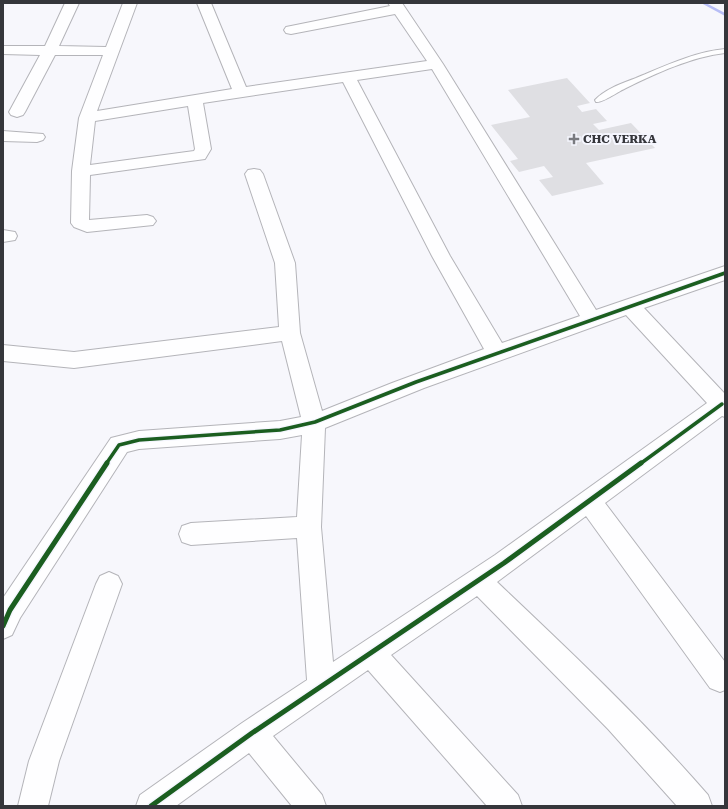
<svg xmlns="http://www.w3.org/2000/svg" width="728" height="809" viewBox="0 0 728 809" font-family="'Roboto Serif',serif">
<rect width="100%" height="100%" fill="#f7f7fc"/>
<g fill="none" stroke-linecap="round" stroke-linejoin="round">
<!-- stream -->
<polygon fill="#b7bdf6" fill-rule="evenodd" points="701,3 706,3 725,13 725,16"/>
</g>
<!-- building -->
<polygon fill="#dfdfe3" points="567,78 590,103 577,106 582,112 596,109 607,121 593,124 599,130 631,123 655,148 586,163 604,184 552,196 539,180 553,177 544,166 519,172 510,161 518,159 491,125 530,117 508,90"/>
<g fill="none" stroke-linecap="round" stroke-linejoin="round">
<defs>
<path id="service" d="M725,49v4c-34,4 -68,20 -99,35 -7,3 -23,15 -30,14l-1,-2c10,-11 28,-17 41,-22 29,-12 58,-26 89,-29z"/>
<g id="minor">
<path d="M65,3h14l-20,43 47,1 17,-44h14l-40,108 135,-22 -35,-86h14l35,84 181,-26 -32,-47 -104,20 -5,-1 -2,-3 2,-3 5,-1 99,-20 -2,-3h14l41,61 153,246 129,-44v14l-81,28 81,86v23l-3,-1 -117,87 120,159v28l-5,2 -10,-4 -124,-172 -89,66c73,69 145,137 211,213l4,11h-35l-69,-77 -131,-133 -86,59 127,140 4,11h-35l-119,-136 -95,66 49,59 4,11h-34l-43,-53 -73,53h-40l4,-11 102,-72 65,-43 -10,-142 -106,7 -9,-3 -3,-8 3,-8 9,-3 106,-6 5,-82 -22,4 -141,10 -12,3 -107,166 -8,17 -9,4v-41l108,-160 28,-7 141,-10 21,-4 -19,-76 -208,27 -71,-7v-16l71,7 205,-25 -4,-64 -30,-89 3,-4 6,-1 6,1 3,4 32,89 5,70 22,78 70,-28 92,-34 -52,-93 -89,-174 -140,21 8,46 -6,10 -115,16 -1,45 58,-5 6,2 3,4 -3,4 -66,7 -13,-5 -3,-4 1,-52 7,-53 24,-63h-48l-30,57 -2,3 -6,2 -6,-2 -2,-3 31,-57 -37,-1v-8h42zM432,69l148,247 -78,27 -52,-87 -93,-176zM188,106l7,43 -1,2 -104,14 5,-44zM626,315l81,88 -212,152 -162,107 -12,-135 4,-99 99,-40z"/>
<polygon points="3,131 43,134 45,137 43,140 37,142 3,141"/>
<polygon points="3,230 15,232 17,236 15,240 3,242"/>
<polygon points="109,572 118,576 122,584 59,761 48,806 18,806 29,761 96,584 100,576"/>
</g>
</defs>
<!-- service casing -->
<use href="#service" stroke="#b4b4b9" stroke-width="2"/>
<!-- minor casing -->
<use href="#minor" stroke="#b4b4b9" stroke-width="2"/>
<!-- service -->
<use href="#service" fill="#fefeff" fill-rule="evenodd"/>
<!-- minor -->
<use href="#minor" fill="#fefeff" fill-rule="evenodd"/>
<defs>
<g id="cycleway-far1">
<polyline points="106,464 119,445 139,440 280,430 315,422 416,382 725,273"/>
<polyline points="640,464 722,404"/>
</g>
<g id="cycleway">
<polyline points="3,626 10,610 107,463"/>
<polyline points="151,806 252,733 504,563 641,463"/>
</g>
</defs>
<!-- cycleway-far1 casing -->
<use href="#cycleway-far1" stroke="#f5f6fe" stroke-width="6"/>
<!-- cycleway casing -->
<use href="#cycleway" stroke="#f5f6fe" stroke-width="8"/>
<!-- cycleway-far1 -->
<use href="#cycleway-far1" stroke="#1b5e20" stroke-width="3.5"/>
<!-- cycleway -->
<use href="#cycleway" stroke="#1b5e20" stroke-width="5"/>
</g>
<!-- markers -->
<path fill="#797a7f" stroke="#f5f6fe" stroke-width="1.5" d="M572 133h4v4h4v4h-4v4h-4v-4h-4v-4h4z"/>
<g text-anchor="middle" stroke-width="4" stroke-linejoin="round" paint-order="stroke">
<!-- far-poi labels -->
<g font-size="12" font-weight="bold" fill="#35363b" stroke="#f5f6fe" text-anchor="start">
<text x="583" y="143">CHC VERKA</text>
</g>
</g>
<!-- border -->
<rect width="728" height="809" fill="none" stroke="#35363b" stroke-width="8"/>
</svg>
